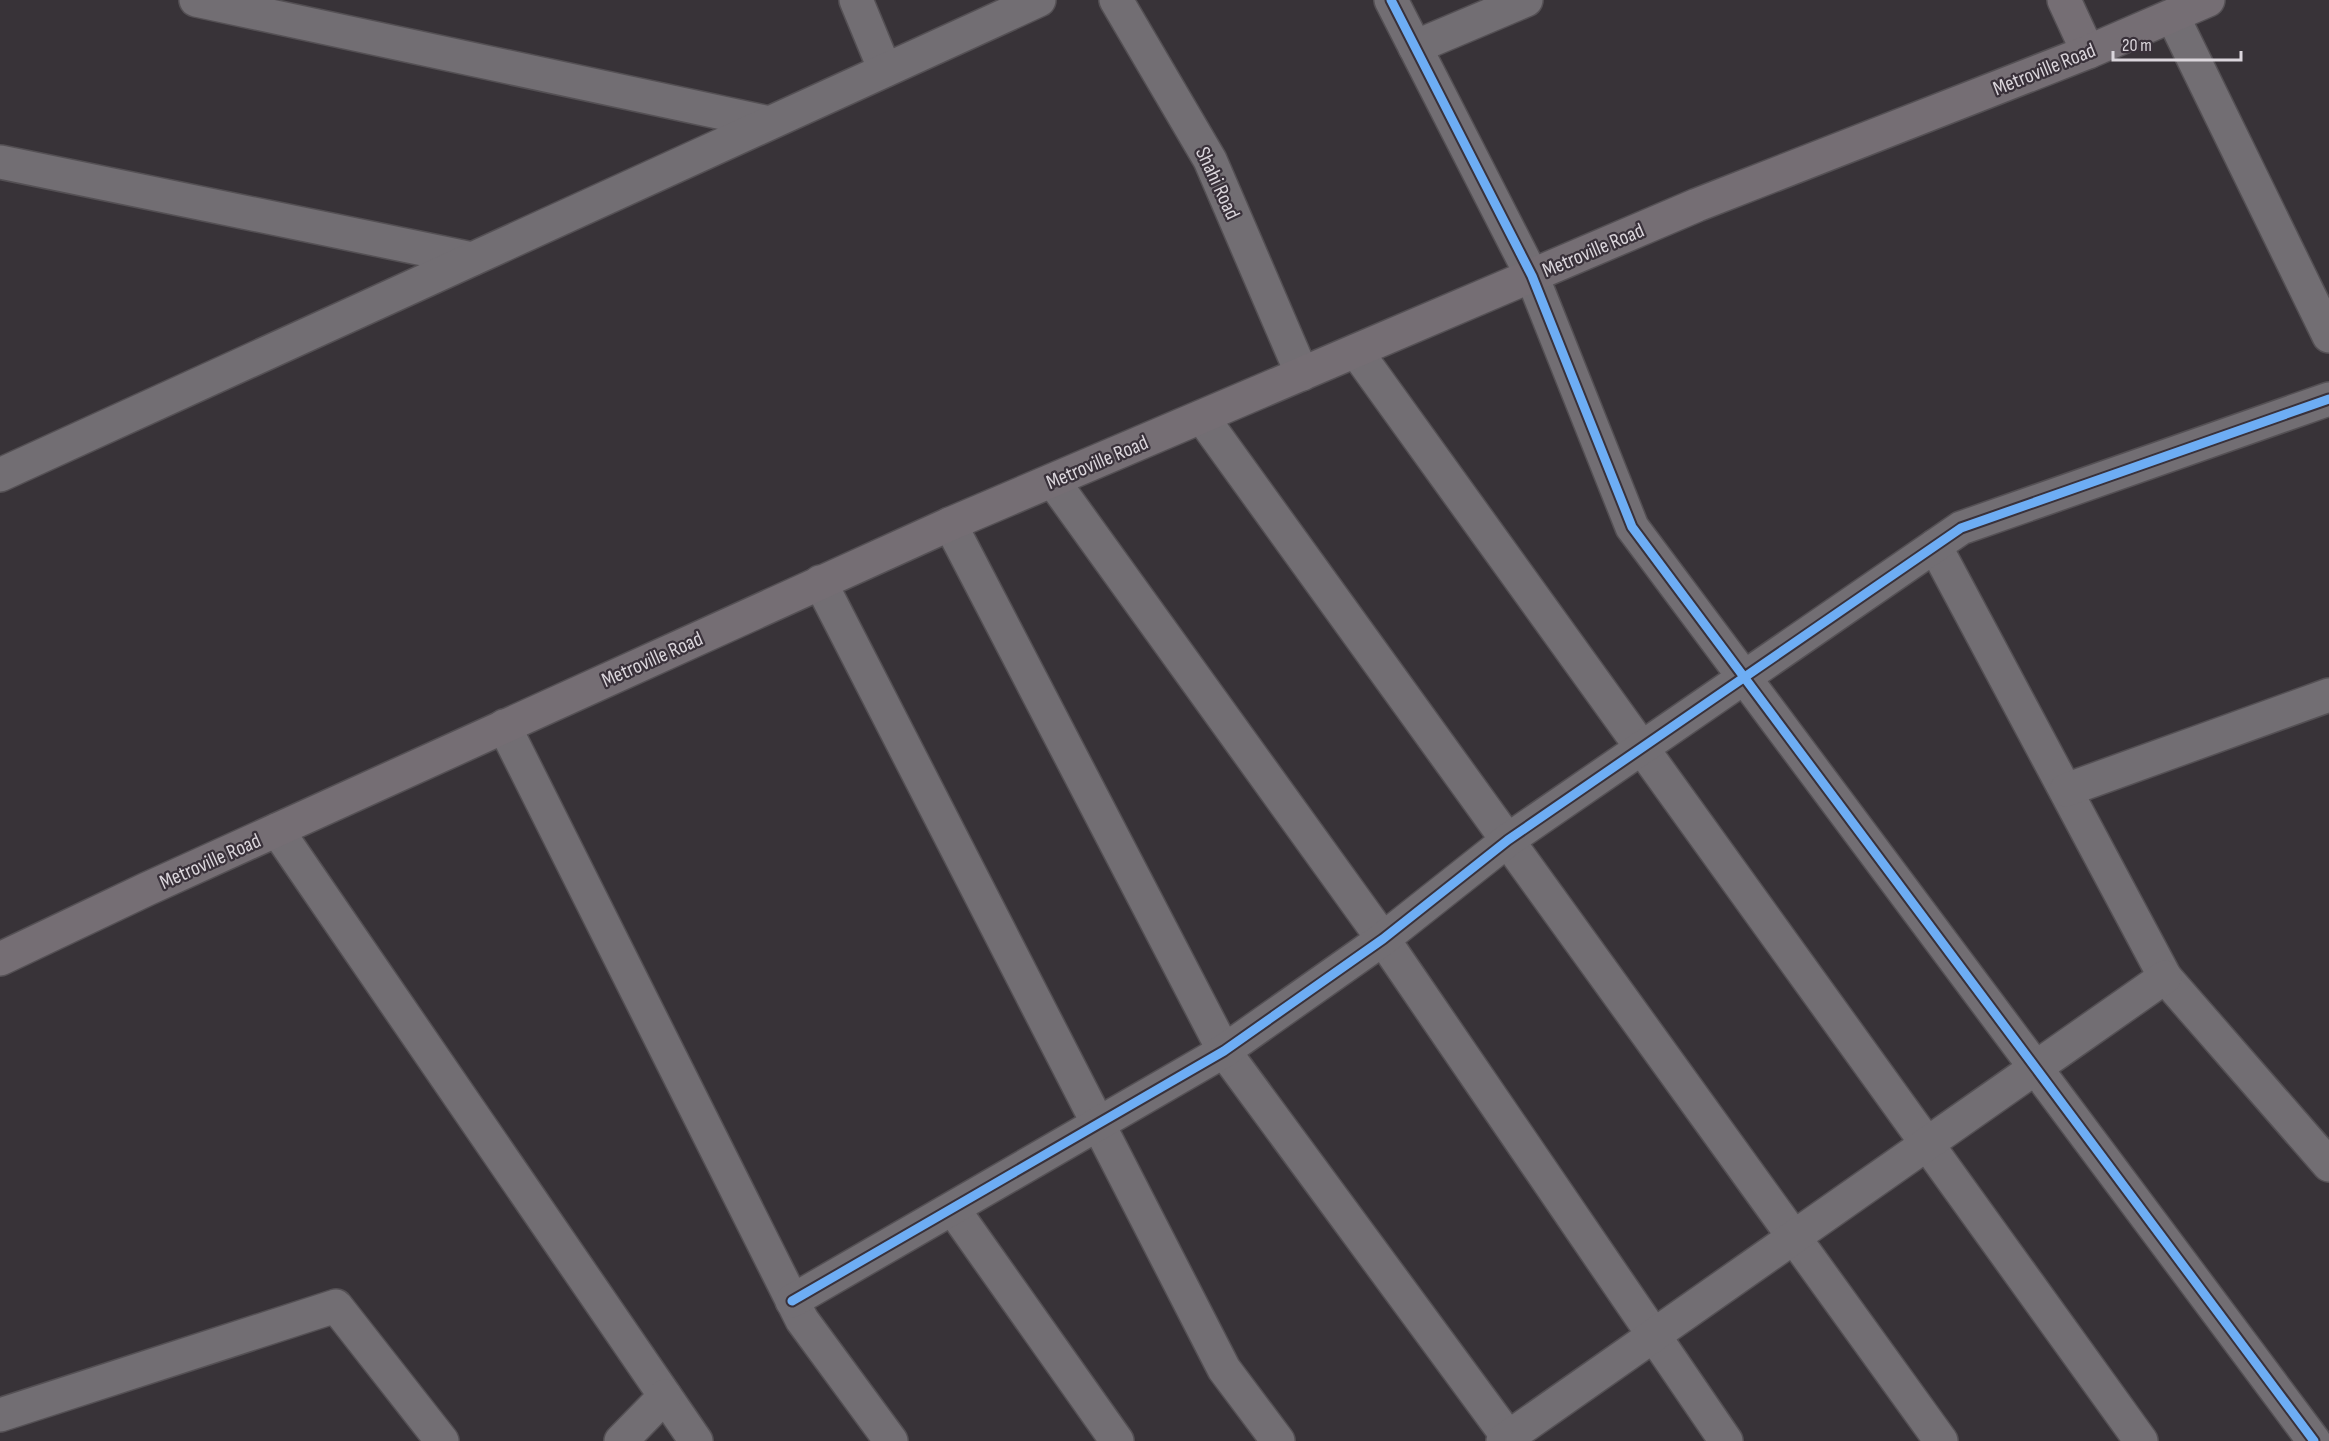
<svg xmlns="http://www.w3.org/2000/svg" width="2329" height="1441" viewBox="0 0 2329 1441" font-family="'Sofia Sans Condensed',sans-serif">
<rect width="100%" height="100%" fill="#383338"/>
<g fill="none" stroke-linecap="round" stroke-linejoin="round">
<defs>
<g id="minor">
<polyline points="196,0 769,123"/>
<polyline points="856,0 885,70"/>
<polyline points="1116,0 1210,160 1302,374"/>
<polyline points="1391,0 1532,276 1632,527 2314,1441"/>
<polyline points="2173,17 2329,336"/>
<polyline points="1415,47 1526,0"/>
<polyline points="0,162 472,259"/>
<polyline points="1356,351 2141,1441"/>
<polyline points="1202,417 1941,1441"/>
<polyline points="0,475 1039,0"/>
<polyline points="1053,481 1383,939 1726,1441"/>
<polyline points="950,524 1224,1051 1511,1441"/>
<polyline points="1935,546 2165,977 2329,1165"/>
<polyline points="820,582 1224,1369 1278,1441"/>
<polyline points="504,726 802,1320 891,1441"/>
<polyline points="2066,790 2329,695"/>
<polyline points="277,830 696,1441"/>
<polyline points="953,1209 1117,1441"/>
<polyline points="792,1301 1224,1051 1383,939 1508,840 1961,528 2329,399"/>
<polyline points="0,1415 336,1306 442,1441"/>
<polyline points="621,1441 665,1396"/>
<polyline points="1503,1441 2165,977"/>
</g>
<g id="major">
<polyline points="2064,0 2088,52"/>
<polyline points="0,959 147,889 950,524 1697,205 2088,52 2208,0"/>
</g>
</defs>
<!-- minor casing -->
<use href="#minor" stroke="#545054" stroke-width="36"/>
<!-- major casing -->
<use href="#major" stroke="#545054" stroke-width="36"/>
<!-- minor -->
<use href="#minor" stroke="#726e73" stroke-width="33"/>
<!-- major -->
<use href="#major" stroke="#756e74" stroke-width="33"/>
<defs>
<g id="cycleway">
<polyline points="1391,0 1532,276 1632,527 2314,1441"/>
<polyline points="792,1301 1224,1051 1383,939 1508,840 1961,528 2329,399"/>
</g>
</defs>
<!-- cycleway casing -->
<use href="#cycleway" stroke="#39313a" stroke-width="13"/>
<!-- cycleway -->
<use href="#cycleway" stroke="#6dadf4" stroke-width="9"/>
</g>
<g text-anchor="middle" stroke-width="4.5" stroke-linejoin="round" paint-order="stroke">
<!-- street labels -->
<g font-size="21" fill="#dad5db" stroke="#39313a">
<text transform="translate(2044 69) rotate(-22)" y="7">Metroville Road</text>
<text transform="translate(1218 183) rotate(65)" y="7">Shahi Road</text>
<text transform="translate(1593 250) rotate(-23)" y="7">Metroville Road</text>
<text transform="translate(1097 462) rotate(-23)" y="7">Metroville Road</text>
<text transform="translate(652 659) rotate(-24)" y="7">Metroville Road</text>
<text transform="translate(210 861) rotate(-24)" y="7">Metroville Road</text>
</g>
</g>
<!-- scale -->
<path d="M2113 51v9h128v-9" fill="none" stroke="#dad5db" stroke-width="3"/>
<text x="2122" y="51" font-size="18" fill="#dad5db" stroke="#39313a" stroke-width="4.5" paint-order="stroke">20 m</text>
</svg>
